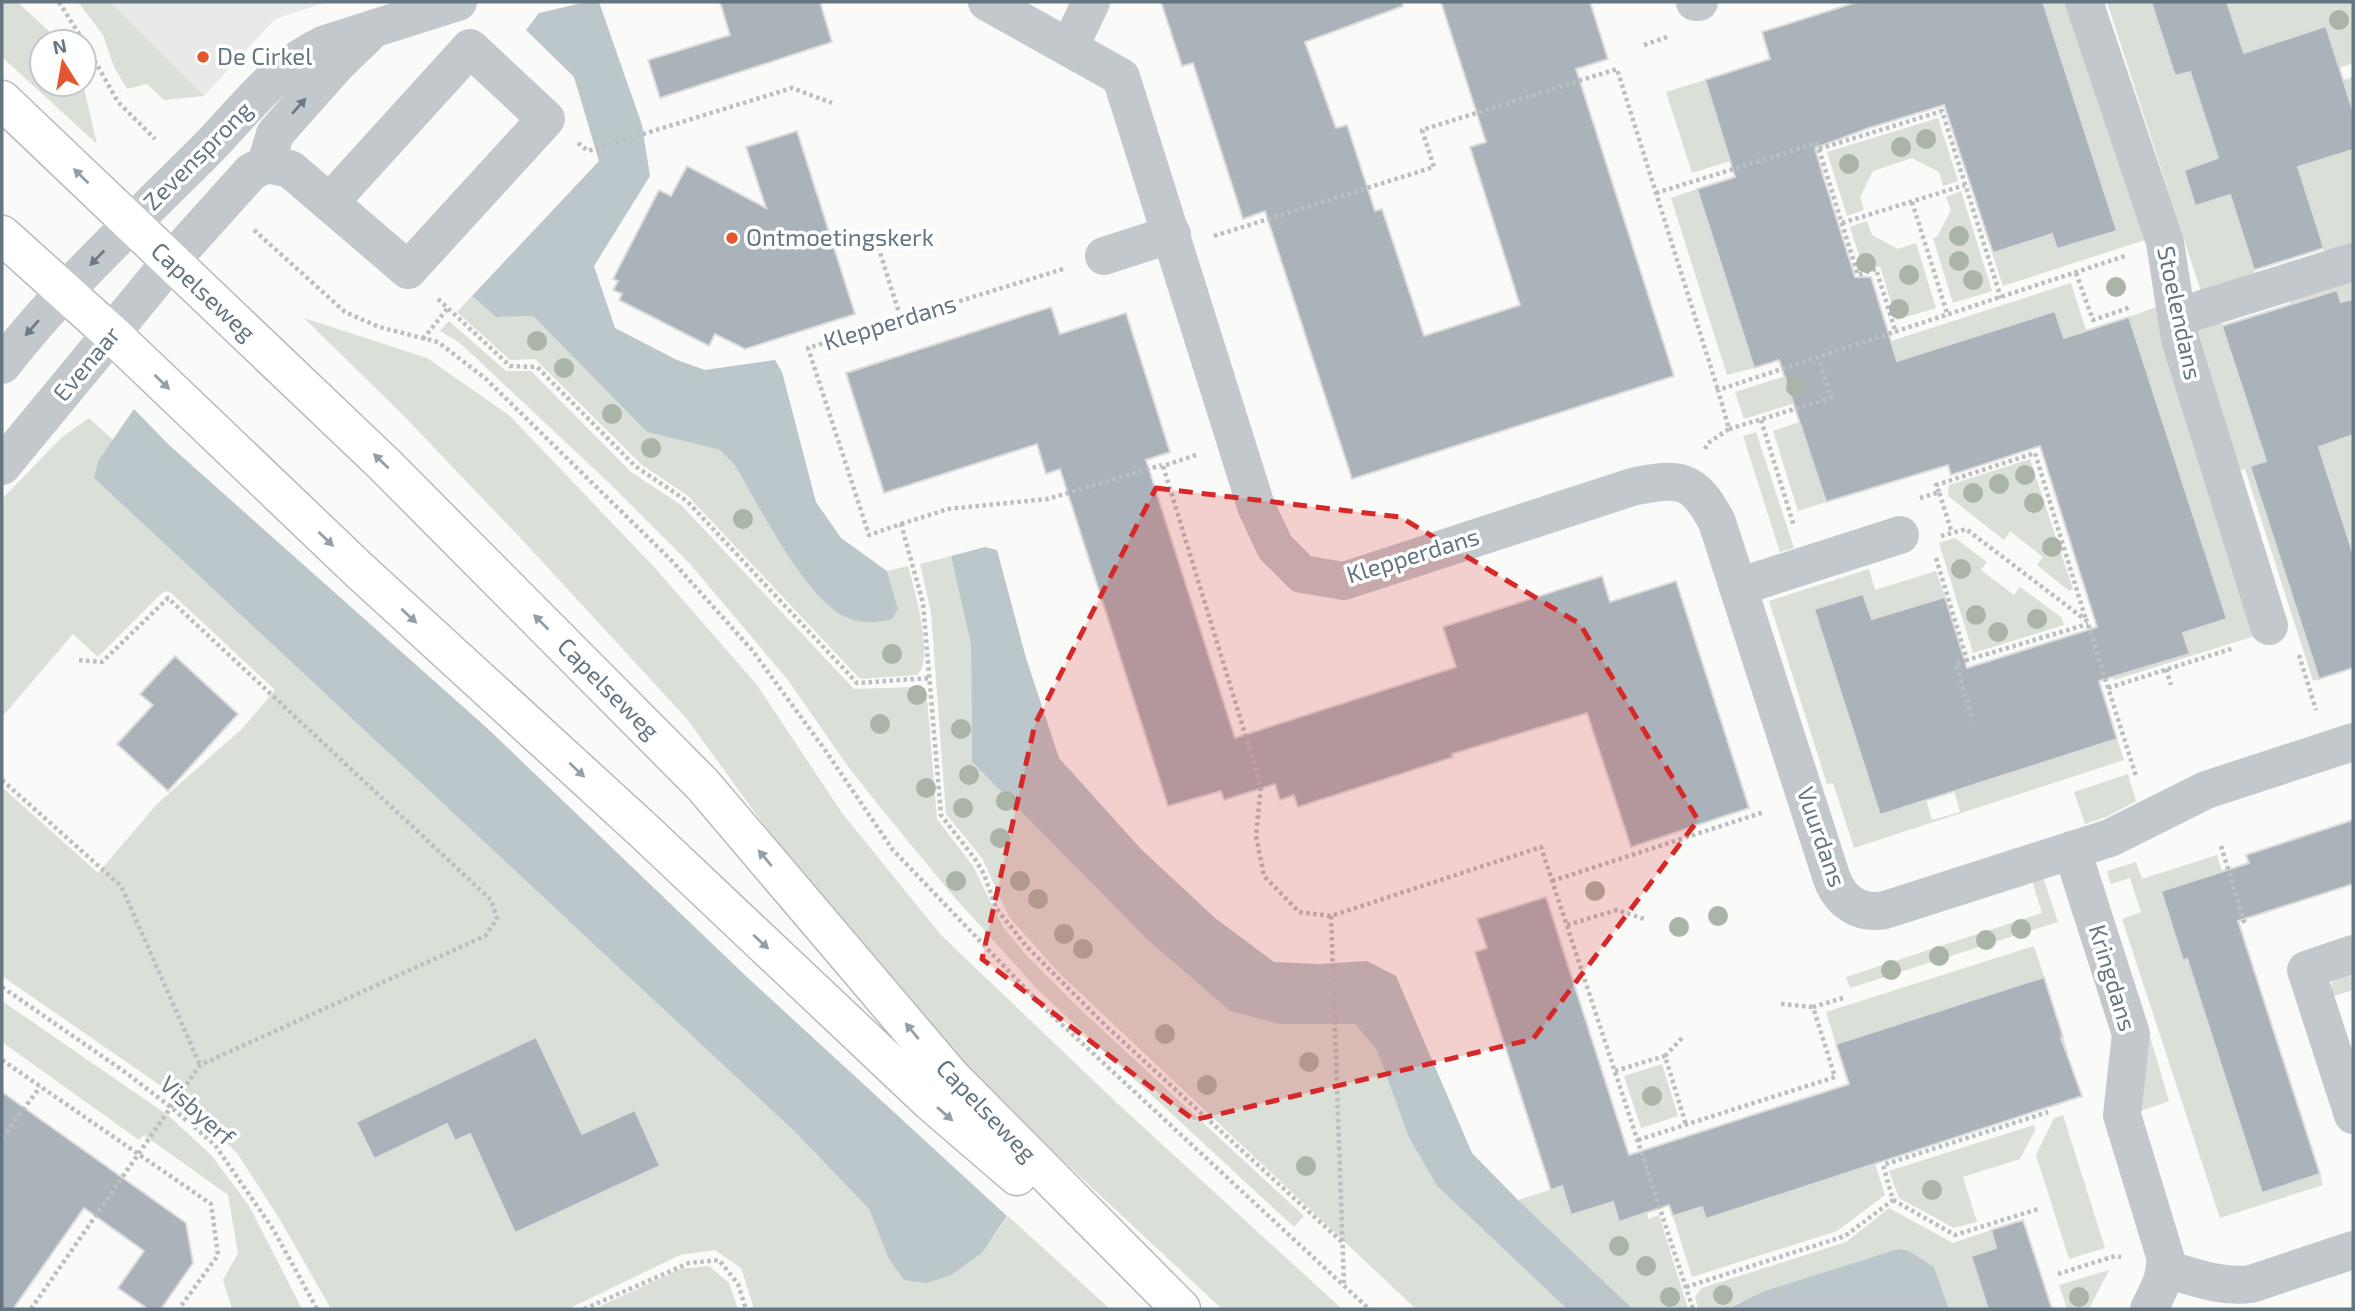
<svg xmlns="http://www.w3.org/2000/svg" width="2355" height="1311" viewBox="0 0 2355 1311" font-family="'Exo 2',sans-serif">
<rect width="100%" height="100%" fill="#fafaf8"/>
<!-- built -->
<polygon fill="#e8e9e9" points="110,2 327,2 275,19 204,96"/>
<!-- green -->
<g fill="#dadfd7" fill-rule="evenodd">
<polygon points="2,2 17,2 61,42 42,42 42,84 83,84 97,144 2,57"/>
<polygon points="78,2 110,2 204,96 164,100 147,84 127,89 114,67 103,35"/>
<polygon points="2043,2 2072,2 2148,239 2003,286 1992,253 2013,246 2004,217 1983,224 1974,194 1994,188 1986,159 1964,166 1955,136 1976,129 1966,101 1939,107 1932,86 1904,95 1910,115 1883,124 1877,103 1849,113 1855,133 1837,139 1833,128 1798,139 1786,100 1825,87 1823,79 1937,42 1940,50 1980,38 1992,77 2000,75 2057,249 2116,231"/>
<path d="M2107,2h44l23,74 16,-4 68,212 -54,17zM2207,162l11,37 -23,7 -11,-36z"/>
<polygon points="2227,2 2353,2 2353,63 2339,68 2343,80 2353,77 2353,137 2346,139 2349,151 2353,150 2353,254 2328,262 2260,48 2244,53"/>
<polygon points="1705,80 1730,161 1692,173 1666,92"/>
<polygon points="1938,118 1958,181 1943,186 1939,172 1912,158 1873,171 1860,197 1864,210 1847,216 1827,152"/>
<polygon points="1697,189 1754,368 1727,375 1671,198"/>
<polygon points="1961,191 1992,291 1953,303 1933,238 1937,237 1951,210 1946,197"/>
<polygon points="1867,221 1872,235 1898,249 1916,243 1936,308 1896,320 1880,266 1864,271 1850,227"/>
<polygon points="2353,279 2353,299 2346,301 2353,326 2353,553 2319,447 2334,441 2289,300"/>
<polygon points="2071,283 2086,330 2064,338 2055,311 1858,375 1829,361"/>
<path d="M472,296l24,21 37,-1 114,116 73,18 178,159 -11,-38 21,-5c6,21 27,96 9,109l-57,4 -2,-2 -171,-182 -45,-30 -107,-106 -25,1 -53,-48z"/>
<polygon points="2156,307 2261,634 2114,680 2107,658 2227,619 2129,317"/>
<polygon points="304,318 427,358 510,416 655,568 757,685 842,813 941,935 1117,1103 1342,1309 1222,1309 999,1101 894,988 803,879 687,719 527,545 402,414"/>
<polygon points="449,321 506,371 531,371 631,472 681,505 854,689 914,687 924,692 927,698 937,819 973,866 1003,927 1027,956 1081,1010 1304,1216 1294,1227 1039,991 949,891 880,807 847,765 788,680 690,564 608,482 493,374 460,343 440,331"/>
<polygon points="2221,321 2266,461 2250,467 2319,679 2313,681 2245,469 2236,471 2191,331"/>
<polygon points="1811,368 1820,395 1744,419 1735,392"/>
<polygon points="89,418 113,440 98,461 94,478 794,1131 869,1209 888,1257 982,1253 1008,1216 1110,1309 754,1309 741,1268 715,1250 680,1255 568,1309 331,1309 279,1218 237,1153 183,1101 2,976 2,787 98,873 158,803 243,728 275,690 171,593 166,591 162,593 98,657 73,634 2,717 2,499 61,438"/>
<polygon points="1800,422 1826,502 1798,511 1773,431"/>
<polygon points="1756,432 1794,548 1780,552 1743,436"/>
<polygon points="2030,459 2073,589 2069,591 2037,565 2043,557 2010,531 2004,540 1948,496 1949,485"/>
<polygon points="1955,538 1987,562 1981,570 2014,595 2020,587 2062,618 2064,625 1973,653 1939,543"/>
<polygon points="951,556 971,645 972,762 1147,939 1280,1024 1355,1024 1377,1050 1409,1138 1437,1186 1567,1309 1416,1309 1058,972 1009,917 982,858 946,814 931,612 920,564"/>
<polygon points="1869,569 1875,590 1936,571 1945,597 1910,608 1914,750 1863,594 1814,609 1881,814 1926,800 1932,820 1960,812 1952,784 1969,787 2117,739 2124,760 1854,848 1833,783 1827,784 1769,601"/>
<polygon points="2128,774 2136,801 2106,817 2085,824 2074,792"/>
<polygon points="2217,855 2222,871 2161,891 2183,960 2187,959 2262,1193 2320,1174 2323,1185 2220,1218 2122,919 2141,912 2130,878 2111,884 2107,871 2136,862 2142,879"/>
<polygon points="2043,877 2058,922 1850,988 1846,977 2042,913 2032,881"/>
<polygon points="2034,946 2044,977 1836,1044 1826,1012"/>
<polygon points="2353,973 2353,990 2331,997 2332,982"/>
<polygon points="2,1001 169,1116 212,1156 249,1206 302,1309 232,1309 223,1280 238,1253 228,1195 144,1135 139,1140 2,1042"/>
<polygon points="2150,1036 2169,1101 2138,1112"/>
<path d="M2063,1037l11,38 -199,89 10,31 -48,36 -145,46 -19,-61c57,-18 116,-24 172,-42l10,-70z"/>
<polygon points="1662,1064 1678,1116 1641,1128 1624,1076"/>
<polygon points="2063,1115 2105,1248 2069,1259 2036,1155 2054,1118"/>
<polygon points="2034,1125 2035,1130 2020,1159 1963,1177 1977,1222 1954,1228 1899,1198 1889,1171"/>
<polygon points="1562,1186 1613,1202 1619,1221 1647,1212 1648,1219 1659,1215 1688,1309 1633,1309 1518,1200"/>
<polygon points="1889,1208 1953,1243 1991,1230 1996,1248 1972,1256 1988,1309 1949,1309 1934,1267 1740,1302 1727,1309 1698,1308 1695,1297 1702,1288 1846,1242"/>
<polygon points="709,1266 729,1283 738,1309 594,1309 680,1269"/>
<polygon points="2109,1270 2089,1309 2067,1309 2059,1285"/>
</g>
<!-- water -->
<g fill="#bbc7cb">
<path d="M586,2h13l43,123 8,51 -56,90 21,62 62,32 28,10 70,-10 7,12 34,130 25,36 46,33 11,38 -6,10c-19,5 -35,5 -52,-5 -38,-22 -82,-110 -105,-149l-15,-15 -73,-18 -114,-116 -37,1 -24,-21 127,-135 -25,-84 -48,-47 13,-17z"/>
<polygon points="134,409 169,445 487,728 748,978 1007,1216 982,1253 951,1275 927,1283 904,1280 888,1257 869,1209 794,1131 94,478 98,461"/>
<polygon points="985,547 997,550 1026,658 1059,758 1141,849 1215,918 1274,962 1318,964 1367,961 1396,976 1472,1153 1518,1200 1633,1309 1567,1309 1437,1186 1409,1138 1377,1050 1355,1024 1280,1024 1230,1011 1147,939 972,762 971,645 951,556"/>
<polygon points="1898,1249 1909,1251 1934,1267 1949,1309 1727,1309 1765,1291"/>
</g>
<!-- building -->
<g fill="#aab3b9" stroke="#dcdcda" stroke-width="2">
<polygon points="720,2 820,2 832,42 660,98 648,60 730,35"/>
<polygon points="1161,2 1402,2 1403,6 1305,42 1336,128 1347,125 1375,211 1382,209 1424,336 1520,305 1470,147 1486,142 1441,2 1590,2 1608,59 1576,69 1674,376 1352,479 1265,211 1243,219 1193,63 1182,66"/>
<polygon points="1857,2 2043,2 2117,231 2057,249 2052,234 1993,253 1944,105 1869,128 1815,148 1825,182 1855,277 1871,277 1897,361 2055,311 2064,338 2129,317 2227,619 2183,633 2190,654 2099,681 2117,739 1880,815 1814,609 1863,594 1872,619 1945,597 1967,668 2097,627 2040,446 1951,475 1948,465 1826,502 1779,360 1754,368 1697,189 1735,177 1705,80 1770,59 1762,32"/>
<polygon points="2151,2 2227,2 2244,53 2326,26 2353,111 2353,150 2298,167 2324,248 2254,270 2230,195 2195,206 2184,170 2218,158 2190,72 2175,76"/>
<polygon points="797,131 855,314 745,349 715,334 709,346 619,300 622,294 613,290 618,281 613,279 659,190 671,196 687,166 766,208 746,147"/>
<polygon points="2337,290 2341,302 2353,299 2353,435 2319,447 2353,553 2353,668 2319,679 2250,466 2266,461 2222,326"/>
<polygon points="1051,307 1060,334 1126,313 1170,452 1146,460 1235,738 1456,667 1443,627 1602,576 1610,602 1676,581 1749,808 1631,847 1587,713 1452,754 1453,757 1298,807 1294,795 1280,800 1275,784 1224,800 1221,791 1168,806 1060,469 1046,474 1037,444 884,493 846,373"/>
<polygon points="175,656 238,714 168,791 117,744 153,705 140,694"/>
<polygon points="2353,820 2353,884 2238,921 2320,1174 2262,1193 2187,959 2183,961 2161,891 2249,863 2246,855"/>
<polygon points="1546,897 1629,1155 1849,1084 1836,1044 2044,977 2063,1037 2061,1038 2082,1096 1706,1219 1702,1207 1673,1216 1669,1205 1619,1222 1613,1202 1571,1215 1562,1186 1551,1190 1475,952 1487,948 1477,919"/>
<polygon points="536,1037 582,1134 635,1110 660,1166 515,1233 470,1134 455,1141 447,1124 374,1159 356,1122"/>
<polygon points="2,1092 186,1223 193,1263 161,1309 148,1309 118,1288 144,1251 84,1208 13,1309 2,1309"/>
<polygon points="2023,1220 2052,1309 1988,1309 1971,1256 1996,1248 1991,1230"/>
</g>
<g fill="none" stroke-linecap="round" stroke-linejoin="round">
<defs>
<g id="major">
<polyline points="2,100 384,464 703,785 951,1077 1181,1309"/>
<polyline points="2,235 113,335 359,570 643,830 931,1102 1017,1176"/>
</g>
</defs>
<!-- major casing -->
<use href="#major" stroke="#b5babe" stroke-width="41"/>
<!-- path -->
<g stroke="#bbbfc2" stroke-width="4.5" stroke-dasharray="3.5 3.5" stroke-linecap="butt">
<polyline points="59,2 84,42"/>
<polyline points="84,42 118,102 155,139"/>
<polyline points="1644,45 1670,36"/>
<polyline points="578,143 588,151 792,88 832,103"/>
<polyline points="1819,149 1942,111 2001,298"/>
<polyline points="1656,193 1817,143 1858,275 1876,269 1896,333"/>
<polyline points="1912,202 1948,316"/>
<polyline points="1842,223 1965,185"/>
<polyline points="254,230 345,312 379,327 438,342 486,379 673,562 752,650 825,750 893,850 1043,1007 1369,1309"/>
<polyline points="1214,236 1434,167 1422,130 1617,69 1718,390"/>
<polyline points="876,240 901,319"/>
<polyline points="1063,269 808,348 869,535 901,524 923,603 941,815 975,859 984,874 996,908 1026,946 1106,1026 1343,1243"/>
<polyline points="2076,273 2093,320 2131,307"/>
<polyline points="438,299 510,366 537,367 635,466 687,501 857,683 930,678"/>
<polyline points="423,339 448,308"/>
<polyline points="1761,420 1794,526"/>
<polyline points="1729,429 1831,398 1819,358"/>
<polyline points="1705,449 1708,443 1729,429 1718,390 2125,256"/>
<polyline points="1196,455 1163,466 1261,786 1256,836 1264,876 1299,912 1331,916 1541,847 1693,1309"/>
<polyline points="1939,492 1936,485 2035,453 2086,620"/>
<polyline points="1920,498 1939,492 1952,533"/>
<polyline points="901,524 948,509 1047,499 1162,465"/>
<polyline points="1941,536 1966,529 2087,621 2136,776"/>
<polyline points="1936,558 1967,660 2088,624"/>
<polyline points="2299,655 2316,710"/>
<polyline points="1967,660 1956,664 1973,721"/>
<polyline points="2166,669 2171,685"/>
<polyline points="2108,688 2234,648"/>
<polyline points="2,780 121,886 200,1065"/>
<polyline points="2221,846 2245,925"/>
<polyline points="1552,881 1764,812"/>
<polyline points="1331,916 1344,1286"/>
<polyline points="1567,925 1617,910 1644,919"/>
<polyline points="2,987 125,1072 172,1108 215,1145 273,1229 317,1309"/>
<polyline points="1781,1004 1813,1007"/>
<polyline points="1665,1056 1683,1037"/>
<polyline points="2,1060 211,1204 218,1255 179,1309"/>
<polyline points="1615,1071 1665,1056 1686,1125"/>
<polyline points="2,1138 40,1087"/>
<polyline points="1638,1140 1835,1077 1813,1007 1843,998"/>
<polyline points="1893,1200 1955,1235 2038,1209"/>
<polyline points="2058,1274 2115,1256 2121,1257"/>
<polyline points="1686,1287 1845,1236 1893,1200 1883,1165 2048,1112"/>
<polyline points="31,1309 200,1065 485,936 497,919 491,900 168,598 102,662 77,660"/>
<polyline points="584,1309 689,1263 719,1260 738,1284 746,1309"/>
</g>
<!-- minor -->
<g stroke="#c3c8cc" stroke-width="38">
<path d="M987,2l134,75 135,429 19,41 27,27 42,7 288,-94c48,-10 62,-9 85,35l115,357c9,23 28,36 53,31l225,-72 96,-48 147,-48"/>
<polyline points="1695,2 1699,2"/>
<polyline points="2084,2 2165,242 2180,339 2269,626"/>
<polyline points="1070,46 1091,2"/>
<polyline points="266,164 290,169 408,270 546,119 470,48 330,202"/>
<polyline points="1104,256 1172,234"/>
<polyline points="2177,317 2353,262"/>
<path d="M2,365c60,-77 132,-143 201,-212 40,-40 69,-84 122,-109l133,-42"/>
<polyline points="2,466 171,261 251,172 266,164 275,134 338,63 367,35"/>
<polyline points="1738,587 1900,535"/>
<path d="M2072,850l59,184 -9,81 43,141c2,20 -7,35 -16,53"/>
<polyline points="2353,954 2306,970 2353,1115"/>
<path d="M2166,1269c28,8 56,19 85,15l102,-34"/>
</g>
<!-- major -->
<use href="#major" stroke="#fff" stroke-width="38"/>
</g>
<!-- trees -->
<g fill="#aab4a7">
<circle cx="2339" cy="20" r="10"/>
<circle cx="1926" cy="139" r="10"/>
<circle cx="1901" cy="147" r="10"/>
<circle cx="1849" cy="164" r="10"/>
<circle cx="1959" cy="236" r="10"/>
<circle cx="1959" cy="261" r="10"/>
<circle cx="1866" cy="263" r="10"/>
<circle cx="1909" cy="275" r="10"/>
<circle cx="1973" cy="280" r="10"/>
<circle cx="2116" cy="287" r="10"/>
<circle cx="1899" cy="309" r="10"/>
<circle cx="537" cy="341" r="10"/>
<circle cx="564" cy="368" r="10"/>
<circle cx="1796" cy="387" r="10"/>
<circle cx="612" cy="414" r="10"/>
<circle cx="651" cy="448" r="10"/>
<circle cx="2025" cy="475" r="10"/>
<circle cx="1999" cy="484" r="10"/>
<circle cx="1973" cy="493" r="10"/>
<circle cx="2034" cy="503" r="10"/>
<circle cx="743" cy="519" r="10"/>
<circle cx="2052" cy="547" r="10"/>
<circle cx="1961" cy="569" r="10"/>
<circle cx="1976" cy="615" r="10"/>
<circle cx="2037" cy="619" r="10"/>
<circle cx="1998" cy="632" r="10"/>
<circle cx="892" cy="654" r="10"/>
<circle cx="917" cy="695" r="10"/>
<circle cx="880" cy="724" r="10"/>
<circle cx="961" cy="729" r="10"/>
<circle cx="969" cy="775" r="10"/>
<circle cx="926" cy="788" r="10"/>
<circle cx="1006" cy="801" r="10"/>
<circle cx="963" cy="808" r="10"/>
<circle cx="1000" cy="838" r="10"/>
<circle cx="956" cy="881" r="10"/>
<circle cx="1020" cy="881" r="10"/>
<circle cx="1595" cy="891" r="10"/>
<circle cx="1038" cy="899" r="10"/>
<circle cx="1718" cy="916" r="10"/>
<circle cx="1679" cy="927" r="10"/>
<circle cx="2021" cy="929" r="10"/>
<circle cx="1064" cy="934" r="10"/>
<circle cx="1986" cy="940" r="10"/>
<circle cx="1083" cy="949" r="10"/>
<circle cx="1939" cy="956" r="10"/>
<circle cx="1891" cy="970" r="10"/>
<circle cx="1165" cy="1034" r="10"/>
<circle cx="1309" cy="1062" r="10"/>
<circle cx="1207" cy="1085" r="10"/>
<circle cx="1652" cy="1096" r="10"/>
<circle cx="1306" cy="1166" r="10"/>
<circle cx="1932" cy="1190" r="10"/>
<circle cx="1619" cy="1246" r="10"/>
<circle cx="1646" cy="1266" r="10"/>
<circle cx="1723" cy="1295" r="10"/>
<circle cx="1670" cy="1297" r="10"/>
<circle cx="2079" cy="1297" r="10"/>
</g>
<!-- one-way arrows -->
<defs><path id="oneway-solid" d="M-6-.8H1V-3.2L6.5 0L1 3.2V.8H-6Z" transform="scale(1.75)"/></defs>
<g fill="#6a7a87">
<use href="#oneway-solid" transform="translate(299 106) rotate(-49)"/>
<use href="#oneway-solid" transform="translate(97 258) rotate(134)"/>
<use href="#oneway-solid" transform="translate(32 328) rotate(131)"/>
</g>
<g fill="#939fa8">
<use href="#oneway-solid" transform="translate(81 176) rotate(-136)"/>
<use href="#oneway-solid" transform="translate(162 382) rotate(44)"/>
<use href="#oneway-solid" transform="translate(381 461) rotate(-136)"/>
<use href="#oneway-solid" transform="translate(326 539) rotate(44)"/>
<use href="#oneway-solid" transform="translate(409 616) rotate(43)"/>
<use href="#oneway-solid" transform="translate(541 622) rotate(-135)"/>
<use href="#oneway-solid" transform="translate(577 770) rotate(43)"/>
<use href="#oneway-solid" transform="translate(765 858) rotate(-130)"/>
<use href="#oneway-solid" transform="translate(761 942) rotate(43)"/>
<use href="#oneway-solid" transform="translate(912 1031) rotate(-130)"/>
<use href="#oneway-solid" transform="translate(945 1114) rotate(41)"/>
</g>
<!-- marked area -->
<path fill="#d62828" fill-opacity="0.2" stroke="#d62828" stroke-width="5" stroke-dasharray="14 9" stroke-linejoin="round" d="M1156,488l244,29 180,107 118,196 -165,219 -339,81 -212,-161 53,-235z"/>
<!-- markers -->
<g fill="#e4572e" stroke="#fff" stroke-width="2.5">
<circle cx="203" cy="57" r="7"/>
<circle cx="732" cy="238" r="7"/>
</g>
<g text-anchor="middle" stroke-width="7" stroke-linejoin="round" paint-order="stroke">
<!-- poi labels -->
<g font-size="24" fill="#657683" stroke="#fff" text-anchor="start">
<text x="217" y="65">De Cirkel</text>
<text x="746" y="246">Ontmoetingskerk</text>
</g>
<!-- street labels -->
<g font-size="24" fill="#657683" stroke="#fff">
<text transform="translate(198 156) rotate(-45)" y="8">Zevensprong</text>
<text transform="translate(203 292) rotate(43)" y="8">Capelseweg</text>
<text transform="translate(2179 313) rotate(78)" y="8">Stoelendans</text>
<text transform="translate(890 323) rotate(-17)" y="8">Klepperdans</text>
<text transform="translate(87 364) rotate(-50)" y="8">Evenaar</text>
<text transform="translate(1413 556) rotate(-17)" y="8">Klepperdans</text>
<text transform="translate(608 689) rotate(45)" y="8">Capelseweg</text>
<text transform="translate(1821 837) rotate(71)" y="8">Vuurdans</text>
<text transform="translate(2112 978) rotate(73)" y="8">Kringdans</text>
<text transform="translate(197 1111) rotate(42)" y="8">Visbyerf</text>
<text transform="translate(986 1111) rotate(46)" y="8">Capelseweg</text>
</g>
</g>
<!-- border -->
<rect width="2355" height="1311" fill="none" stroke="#657683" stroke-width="7"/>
<!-- north arrow -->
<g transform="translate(63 63) rotate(349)"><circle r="33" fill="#ffffff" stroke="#c1c8cd" stroke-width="2"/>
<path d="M0-5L12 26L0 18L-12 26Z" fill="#e4572e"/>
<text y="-10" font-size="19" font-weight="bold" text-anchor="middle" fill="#657683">N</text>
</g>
</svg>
